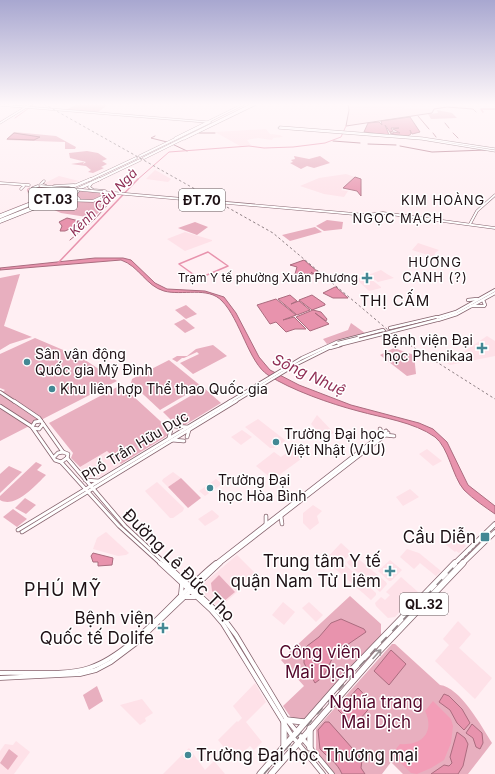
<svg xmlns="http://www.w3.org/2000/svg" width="495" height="774" viewBox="0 0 495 774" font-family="Inter,sans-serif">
<rect width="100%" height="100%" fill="#ffeff3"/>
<!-- built -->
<g fill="#fee1e8">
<polygon points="350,104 401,104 405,105 404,108 429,109 431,113 347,125 349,112 350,111"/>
<polygon points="266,129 270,134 280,135 283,137 273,138 272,140 258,138 247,140 251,145 240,146 215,132"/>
<polygon points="155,170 159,172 171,179 168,182 146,179"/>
<polygon points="346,174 355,177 341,190 348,191 344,197 324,194 300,186 319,178"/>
<polygon points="59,176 79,181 58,186 43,184"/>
<polygon points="185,232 212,240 212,241 185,251 167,239"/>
<polygon points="418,243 439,250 435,253 434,257 412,250"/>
<polygon points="381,270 387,274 394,278 378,282 368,275"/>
<polygon points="367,276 381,287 381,288 369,291 356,279"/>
<polygon points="487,336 495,341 495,356 450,365 447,363"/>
<polygon points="317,415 334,433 323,437 311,424"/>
<polygon points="258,419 285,440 285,441 274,448 270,448 245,427"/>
<polygon points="242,430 252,437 241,445 231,437"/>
<polygon points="294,448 301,454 301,459 275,478 271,478 256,466 274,452 281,457"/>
<polygon points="427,449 442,461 433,466 419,454"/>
<polygon points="107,451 121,464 101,477 89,477 80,467"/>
<polygon points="173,472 181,478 168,487 162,481 163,479"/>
<polygon points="216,479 222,484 205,496 199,491"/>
<polygon points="157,482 184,508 183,511 173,518 170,518 145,491"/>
<polygon points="410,489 419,497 403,506 396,497"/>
<polygon points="313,505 322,511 317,516 319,523 310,530 303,523 303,513"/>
<polygon points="212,510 219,516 218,518 205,526 198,519"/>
<polygon points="106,532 129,553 126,555 118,556 93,549 97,538"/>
<polygon points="455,536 466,546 459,553 456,551 455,552 445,544"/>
<polygon points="341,543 352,553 342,562 376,593 376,595 371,600 325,560"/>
<polygon points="407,549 419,553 441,571 436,576 420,563 414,569 400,557"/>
<polygon points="237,555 255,573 255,576 219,608 203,593 203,584"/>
<polygon points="355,556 386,582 387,584 380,592 348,564 347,562"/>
<polygon points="390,560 402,570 391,581 389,581 378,571"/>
<polygon points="401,577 418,592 395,617 388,618 376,606 375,603 381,597 385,600 390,595 386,592"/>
<polygon points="283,602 295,612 284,625 272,615"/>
<polygon points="309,602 323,615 316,622 302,608"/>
<polygon points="458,621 471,634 459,648 492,678 475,699 435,661 449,645 443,639"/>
<polygon points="255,683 266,702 246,722 262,742 254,750 250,746 235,761 218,740 237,721 238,722 242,718 233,706"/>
<polygon points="142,699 153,713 145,718 146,721 140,725 120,705"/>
<polygon points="16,741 30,752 14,774 0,774 0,751 5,744 13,745"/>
<polygon points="189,748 205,770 214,761 225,774 163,774"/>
</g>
<!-- green -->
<g fill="#e8afbf">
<polygon points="77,104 109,104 98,112 66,110"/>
<polygon points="437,110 452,113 457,118 431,119 428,114 438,113"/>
<polygon points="14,132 56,136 76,147 75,149 65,149 65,142 6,140"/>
<polygon points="87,151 98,153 107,159 102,161 107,164 101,167 104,168 93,173 88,172 91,170 86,166 71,164 84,162 83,164 86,162 70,158 69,153"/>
<polygon points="294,156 309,159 320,156 330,163 314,168 307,166 301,169 290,163 293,162 291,160 295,159"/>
<path d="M36,186l-6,3 -1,4 12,3 -10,-5 7,-4 25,2 -25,11v-3l-5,-2 5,2 -2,3 -33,12 31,-12 2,-4c-5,-1 -10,-1 -9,-7l3,-2 -3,6 4,2 -2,-2 -1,-2 3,-4z"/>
<path d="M80,191l25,2c-6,8 -22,9 -30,3z"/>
<polygon points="60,200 109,202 93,218 61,213 45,206"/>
<polygon points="327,220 343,222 342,229 324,231 316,226"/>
<polygon points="195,222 208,227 197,235 178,228"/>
<polygon points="315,227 322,232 290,241 282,235"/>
<polygon points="20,274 4,326 32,337 10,344 0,350 0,278"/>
<polygon points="186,305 197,314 186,319 175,310"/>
<polygon points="184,319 195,328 185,333 174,324"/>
<polygon points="351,323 365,333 327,344 323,339 348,330"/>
<polygon points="35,338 82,358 117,381 0,441 0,394 5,390 0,388 0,354"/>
<polygon points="213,345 227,356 193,374 180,363 199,354 197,352 184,358 182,358 177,362 172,359 177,356 187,356 196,349"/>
<polygon points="394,348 414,355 416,374 407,376 380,355"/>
<polygon points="169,360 201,386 160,410 131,383 132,379"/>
<polygon points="121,385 169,429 167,436 121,464 107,451 80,467 71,458 73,453 49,423"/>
<polygon points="204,388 221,403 185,425 176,425 163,412"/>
<path d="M36,462l6,3 -5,5 9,5c-10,10 -31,34 -46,25v-4z"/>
<polygon points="9,466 22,472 0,493 0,474"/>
<polygon points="181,478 201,498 188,508 168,487"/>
<polygon points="25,498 36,505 26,514 15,508"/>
<polygon points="13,509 27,519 17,527 3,517"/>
<polygon points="219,575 235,592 223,602 212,591 211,583"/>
<polygon points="350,596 381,624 381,636 303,721 292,719 283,706 304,686 281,660"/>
<path d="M392,644h3l45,41c20,2 42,42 52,58l-24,31h-65l-12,-12 -9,12h-47l-19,-22v-23z"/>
<polygon points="97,686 103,701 89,710 83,695"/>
<polygon points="9,749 18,756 8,770 0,763"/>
</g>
<!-- forest -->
<path fill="#f39db7" d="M433,701l18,18 2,7 -2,17 -7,17 -13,8 -14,6 -6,-1 -19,-19 8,-10c22,2 35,-12 25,-33z"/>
<!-- water -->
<g fill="#e893ad" stroke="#ab6c7f">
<polygon points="410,117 420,132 412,134 410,130 411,134 408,136 391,134 390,132 393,134 393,132 400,133 393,129 399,128 391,128 393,131 390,132 385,125 389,135 364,132 368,123 379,122 382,125 381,121"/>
<polygon points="14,133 40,137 34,140 7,139"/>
<polygon points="355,177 361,179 361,196 357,191 343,188"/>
<polygon points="67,218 79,221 81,224 65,231 60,231 62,226 59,222"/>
<path d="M95,258h28l8,2 24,23 12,6 38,2 19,6 12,16 23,44 11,13 29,15 52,20 68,18 14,6 14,13 21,43 27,21v8c-10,-7 -22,-15 -31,-24 -12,-14 -15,-42 -29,-53 -21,-15 -52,-19 -77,-26 -27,-7 -67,-21 -90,-36 -19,-12 -28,-56 -46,-74 -14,-15 -40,-5 -58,-10 -18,-5 -25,-25 -43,-31l-121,10v-2z"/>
<polygon points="304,260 318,272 314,274 311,272 313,274 295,274 297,267 290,265"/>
<polygon points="335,287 336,287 348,298 333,298 323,293"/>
<polygon points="290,295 297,301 291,304 299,301 310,310 297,315 278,299"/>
<polygon points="312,295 325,304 325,305 312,310 299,300"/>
<polygon points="276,299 296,315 283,320 294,317 306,329 295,329 286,332 276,322 270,324 257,305"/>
<polygon points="313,310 321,312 327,319 326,321 315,313 329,324 310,331 296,317"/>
<polygon points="93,553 113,558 112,565 98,566 98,562 93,562 91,556"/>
<polygon points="341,619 364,629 366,632 344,647 340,645 329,657 332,659 323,677 315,683 304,663 304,651 307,646 319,637 331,623"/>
<polygon points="391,650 406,664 389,685 374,671"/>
<polygon points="358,688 373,704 354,726 338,710"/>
<polygon points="444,694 449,696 462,709 470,723 464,730 457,723 450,710 439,702"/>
<path d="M325,722h4l31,35 2,3 -1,8 4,6h-23c-5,-12 -14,-16 -22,-25l-2,-19z"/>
<polygon points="472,724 482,733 483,743 480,749 476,747 473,738 466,733"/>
<polygon points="457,732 465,738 468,744 463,766 458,774 431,774 444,765 449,766 452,763 450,757"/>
</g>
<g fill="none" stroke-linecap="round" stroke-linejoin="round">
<!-- stream -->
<g stroke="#ab6c7f" stroke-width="1">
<polyline points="348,104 349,110 346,126 432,113 434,109 447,107 473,109 476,112"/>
<polyline points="418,116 429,129"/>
<polyline points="445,123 449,128"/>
<polyline points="199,133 215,133"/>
<polyline points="433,133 436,137"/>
<polyline points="453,133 458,138"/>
<polyline points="155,136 151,138 167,142"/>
<polyline points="333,141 360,143"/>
<polyline points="170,143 187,151"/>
<polyline points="368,144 396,145"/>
<polyline points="400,146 432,152 486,150"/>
<polyline points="37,187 62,190"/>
<polyline points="70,240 95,219 116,195 110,194"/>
</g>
<!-- canal-far2 -->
<g stroke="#e893ad" stroke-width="1">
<polyline points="30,107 34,104"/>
<polyline points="15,118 29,108"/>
<polyline points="137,180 169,152 249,146 264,148 293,147 325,143 341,137 346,126"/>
</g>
<!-- canal-far1 -->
<g stroke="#e893ad" stroke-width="1.5">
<polyline points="58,263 138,179"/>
<polyline points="197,277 179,264 208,252 228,266 202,277"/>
</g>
<!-- canal -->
<polyline stroke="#e893ad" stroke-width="2" points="196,276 199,278 205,276"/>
<!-- river -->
<polyline stroke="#e893ad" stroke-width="1.5" points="483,112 481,109 495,109"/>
<defs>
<g id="secondary-far3">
<polyline points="0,123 31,104"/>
<polyline points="280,127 422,138 495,149"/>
</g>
<g id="secondary-far2">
<polyline points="468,300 477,299"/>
<polyline points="483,300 485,305"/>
<polyline points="471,306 484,306"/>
<polyline points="436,318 456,312 495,290"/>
<polyline points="438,320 457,314 495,293"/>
<polyline points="390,328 437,317"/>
<polyline points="330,348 341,345"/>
<polyline points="0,392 15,402"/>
<polyline points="229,402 302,358 337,342 383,330 386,334 384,334"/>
<polyline points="234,402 295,365 331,347"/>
</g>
<g id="secondary-far1">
<polyline points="14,401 39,418 63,452 68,454 67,458"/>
<polyline points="0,406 31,426"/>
<polyline points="41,421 35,422 32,427 55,460 61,462 67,458"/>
<polyline points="174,426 187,427"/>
<polyline points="33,428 39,429 43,424"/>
<polyline points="380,429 382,435"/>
<polyline points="385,435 394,436"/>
<polyline points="187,437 189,430"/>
<polyline points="169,438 171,429"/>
<polyline points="172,440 184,441"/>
<polyline points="54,457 58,453 63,452"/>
<polyline points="67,458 125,526 166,564"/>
<polyline points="61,462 119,526 161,564"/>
<polyline points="85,480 98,481"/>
<polyline points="266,516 266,524"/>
<polyline points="281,517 282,524"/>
<polyline points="18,530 231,401"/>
<polyline points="22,532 236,401"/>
<polyline points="215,564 386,431"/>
<polyline points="219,564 388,433"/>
</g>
<g id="secondary">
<polyline points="160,563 211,610 223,624 292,736 323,774"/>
<polyline points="165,563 221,615 236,635 287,720 332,774"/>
<polyline points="181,594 182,584"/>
<polyline points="184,597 195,597"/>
<path d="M0,673c26,-1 65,3 89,-5 44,-14 89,-75 127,-105"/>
<polyline points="0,678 80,674 96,670 111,662 135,644 220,563"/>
</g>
<g id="primary-far1">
<polyline points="0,105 207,122"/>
<polyline points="279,128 422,139 495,151"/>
<polyline points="175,138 244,104"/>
<polyline points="184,139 256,104"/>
</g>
<g id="primary">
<polyline points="44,181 41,184 46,186"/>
<polyline points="0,183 29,185"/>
<polyline points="91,184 89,187 93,190 105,191"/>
<polyline points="38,186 33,188 30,192 40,195 54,194"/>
<polyline points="54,186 74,185"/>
<polyline points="21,189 24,186 22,185"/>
<polyline points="79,190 75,195 79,199"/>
<polyline points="103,192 366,215 383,213 495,228"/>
<polyline points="60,200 93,201 110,193"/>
<polyline points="33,202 38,198 36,196"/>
<polyline points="0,215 31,203"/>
<polyline points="0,222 73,193"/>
<polyline points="470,224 477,211 495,195"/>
</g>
<g id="trunk-far1">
<polyline points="454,564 495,524"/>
<polyline points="462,564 495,532"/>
</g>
<g id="trunk">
<polyline points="287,720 304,722"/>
<polyline points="284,722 284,745"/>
<polyline points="310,728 310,748"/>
<polyline points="260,774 345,677 455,563"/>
<polyline points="271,774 380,650 463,563"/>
</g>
<g id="motorway-far1">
<polyline points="140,156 210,122"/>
<polyline points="144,158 253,104"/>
<polyline points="89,180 136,158"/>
<polyline points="98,180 140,160"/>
</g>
<g id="motorway">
<polyline points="0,217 91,179"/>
<polyline points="0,220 67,194 100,179"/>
</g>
</defs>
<!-- secondary-far3 casing -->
<use href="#secondary-far3" stroke="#85636d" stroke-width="2.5"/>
<!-- secondary-far2 casing -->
<use href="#secondary-far2" stroke="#85636d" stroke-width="4"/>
<!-- secondary-far1 casing -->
<use href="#secondary-far1" stroke="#85636d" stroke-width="4.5"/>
<!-- secondary casing -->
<use href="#secondary" stroke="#85636d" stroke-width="5.5"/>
<!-- primary-far1 casing -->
<use href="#primary-far1" stroke="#85636d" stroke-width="2.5"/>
<!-- primary casing -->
<use href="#primary" stroke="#85636d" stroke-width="3"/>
<!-- trunk-far1 casing -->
<use href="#trunk-far1" stroke="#85636d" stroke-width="5.5"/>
<!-- trunk casing -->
<use href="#trunk" stroke="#85636d" stroke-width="7"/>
<!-- motorway-far1 casing -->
<use href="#motorway-far1" stroke="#85636d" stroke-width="3"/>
<!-- motorway casing -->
<use href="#motorway" stroke="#85636d" stroke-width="3.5"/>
<!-- secondary-far3 -->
<use href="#secondary-far3" stroke="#fff" stroke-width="1.5"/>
<!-- secondary-far2 -->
<use href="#secondary-far2" stroke="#fff" stroke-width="2.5"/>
<!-- secondary-far1 -->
<use href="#secondary-far1" stroke="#fff" stroke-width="3"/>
<!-- secondary -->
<use href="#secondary" stroke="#fff" stroke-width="4"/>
<!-- primary-far1 -->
<use href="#primary-far1" stroke="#fff" stroke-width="1.5"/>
<!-- primary -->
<use href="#primary" stroke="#fff" stroke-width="2"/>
<!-- trunk-far1 -->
<use href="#trunk-far1" stroke="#fff" stroke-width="4"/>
<!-- trunk -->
<use href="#trunk" stroke="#fff" stroke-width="5.5"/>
<!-- motorway-far1 -->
<use href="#motorway-far1" stroke="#fff" stroke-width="2"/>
<!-- motorway -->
<use href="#motorway" stroke="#fff" stroke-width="2.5"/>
<!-- rail-far1 -->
<g stroke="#8f8185" stroke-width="1" stroke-dasharray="2.5 2.5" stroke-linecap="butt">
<polyline points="44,104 273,233 394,335 495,399"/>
<polyline points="457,564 495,527"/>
</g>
<!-- rail -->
<polyline stroke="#8f8185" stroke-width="1.5" stroke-dasharray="8 8" stroke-linecap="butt" points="264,774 376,648 458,563"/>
<defs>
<g id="secondary-bridge">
<polyline points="338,343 358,338"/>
<polyline points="339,345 437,320"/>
</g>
<polyline id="primary-bridge" points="41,186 103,192"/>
</defs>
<!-- secondary-bridge casing -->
<use href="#secondary-bridge" stroke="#85636d" stroke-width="4" stroke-linecap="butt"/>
<!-- primary-bridge casing -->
<use href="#primary-bridge" stroke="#85636d" stroke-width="3" stroke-linecap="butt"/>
<!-- secondary-bridge -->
<use href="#secondary-bridge" stroke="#fff" stroke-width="2.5"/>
<!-- primary-bridge -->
<use href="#primary-bridge" stroke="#fff" stroke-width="2"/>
</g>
<!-- one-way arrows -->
<defs><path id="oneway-shaft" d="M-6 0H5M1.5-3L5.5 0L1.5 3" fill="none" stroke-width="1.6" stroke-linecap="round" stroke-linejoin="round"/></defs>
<use stroke="#9a9496" href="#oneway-shaft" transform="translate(377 654) rotate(-48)"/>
<!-- sky -->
<linearGradient id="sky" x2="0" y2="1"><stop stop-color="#a8a7d0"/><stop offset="0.49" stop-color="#fff8fa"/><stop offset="1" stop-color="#fff8fa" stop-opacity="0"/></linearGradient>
<rect width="495" height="213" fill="url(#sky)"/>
<!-- markers -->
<g fill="#438894" stroke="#fff" stroke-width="1.5">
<path d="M365 272h4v4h4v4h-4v4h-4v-4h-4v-4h4z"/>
<path d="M480 342h4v4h4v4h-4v4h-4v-4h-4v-4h4z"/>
<circle cx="27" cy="362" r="4"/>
<circle cx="52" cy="389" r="4"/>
<circle cx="276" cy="442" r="4"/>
<circle cx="210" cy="488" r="4"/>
<rect x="480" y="532" width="10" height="10" rx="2"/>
<path d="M388 565h4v4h4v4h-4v4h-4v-4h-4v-4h4z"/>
<path d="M161 622h4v4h4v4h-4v4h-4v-4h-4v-4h4z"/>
<circle cx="188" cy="755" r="4"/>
</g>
<g text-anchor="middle" stroke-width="3" stroke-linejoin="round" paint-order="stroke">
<!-- far-poi labels -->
<g font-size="12" fill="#1e1115" stroke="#fff" text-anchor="end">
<text x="358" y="282">Trạm Y tế phường Xuân Phương</text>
</g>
<!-- shield labels -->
<g fill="#fff" stroke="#62585b" stroke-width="1">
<rect x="29" y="188" width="48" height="22" rx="3"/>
<rect x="179" y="189" width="46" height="22" rx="3"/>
<rect x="400" y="593" width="48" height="22" rx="3"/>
</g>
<g font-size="13" font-weight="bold" fill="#1e1115">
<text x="53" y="204">CT.03</text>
<text x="202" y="205">ĐT.70</text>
<text x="424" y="609">QL.32</text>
</g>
<!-- far-neighbourhood labels -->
<g font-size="13" letter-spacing="1" fill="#1e1115" stroke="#fff">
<text x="443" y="205">KIM HOÀNG</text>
<text x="398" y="223">NGỌC MẠCH</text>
</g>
<!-- far-water labels -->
<g font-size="13" font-style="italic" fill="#8f2d54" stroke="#fff">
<text transform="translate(103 202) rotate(-45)" y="5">Kênh Cầu Ngà</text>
</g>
<!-- far-quarter labels -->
<g font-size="13" letter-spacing="1" fill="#1e1115" stroke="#fff">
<text x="435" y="267">HƯƠNG<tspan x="435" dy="15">CANH (?)</tspan></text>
</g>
<!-- poi labels -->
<g font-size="14" fill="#1e1115" stroke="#fff" text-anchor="start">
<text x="473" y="345" text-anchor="end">Bệnh viện Đại<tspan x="473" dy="16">học Phenikaa</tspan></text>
<text x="35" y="359">Sân vận động<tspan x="35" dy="16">Quốc gia Mỹ Đình</tspan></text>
<text x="60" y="394">Khu liên hợp Thể thao Quốc gia</text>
<text x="284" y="439">Trường Đại học<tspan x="284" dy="16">Việt Nhật (VJU)</tspan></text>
<text x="218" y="485">Trường Đại<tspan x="218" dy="16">học Hòa Bình</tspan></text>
</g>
<!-- street labels -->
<g font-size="14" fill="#1e1115" stroke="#fff">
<text transform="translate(135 446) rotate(-31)" y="5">Phố Trần Hữu Dực</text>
</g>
<!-- neighbourhood labels -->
<g font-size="15" letter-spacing="1" fill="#1e1115" stroke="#fff">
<text x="395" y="306">THỊ CẤM</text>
</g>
<!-- water labels -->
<g font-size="15" font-style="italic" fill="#8f2d54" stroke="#fff">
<text transform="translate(309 375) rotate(25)" y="5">Sông Nhuệ</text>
</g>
<!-- near-poi labels -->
<g font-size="17" fill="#1e1115" stroke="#fff" text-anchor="end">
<text x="476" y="543">Cầu Diễn</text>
<text x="381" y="567">Trung tâm Y tế<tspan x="381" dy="20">quận Nam Từ Liêm</tspan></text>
<text x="154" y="624">Bệnh viện<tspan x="154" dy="20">Quốc tế Dolife</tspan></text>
<text x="196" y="761" text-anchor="start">Trường Đại học Thương mại</text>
</g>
<!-- near-street labels -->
<g font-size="17" fill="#1e1115" stroke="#fff">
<text transform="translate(179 565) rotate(45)" y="6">Đường Lê Đức Thọ</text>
</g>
<!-- near-park labels -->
<g font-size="17" fill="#53072a" stroke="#fff">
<text x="320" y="658">Công viên<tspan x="320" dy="20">Mai Dịch</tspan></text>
<text x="376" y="708">Nghĩa trang<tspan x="376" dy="20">Mai Dịch</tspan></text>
</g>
<!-- near-neighbourhood labels -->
<g font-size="18" letter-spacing="1" fill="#1e1115" stroke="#fff">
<text x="63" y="596">PHÚ MỸ</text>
</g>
</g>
</svg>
